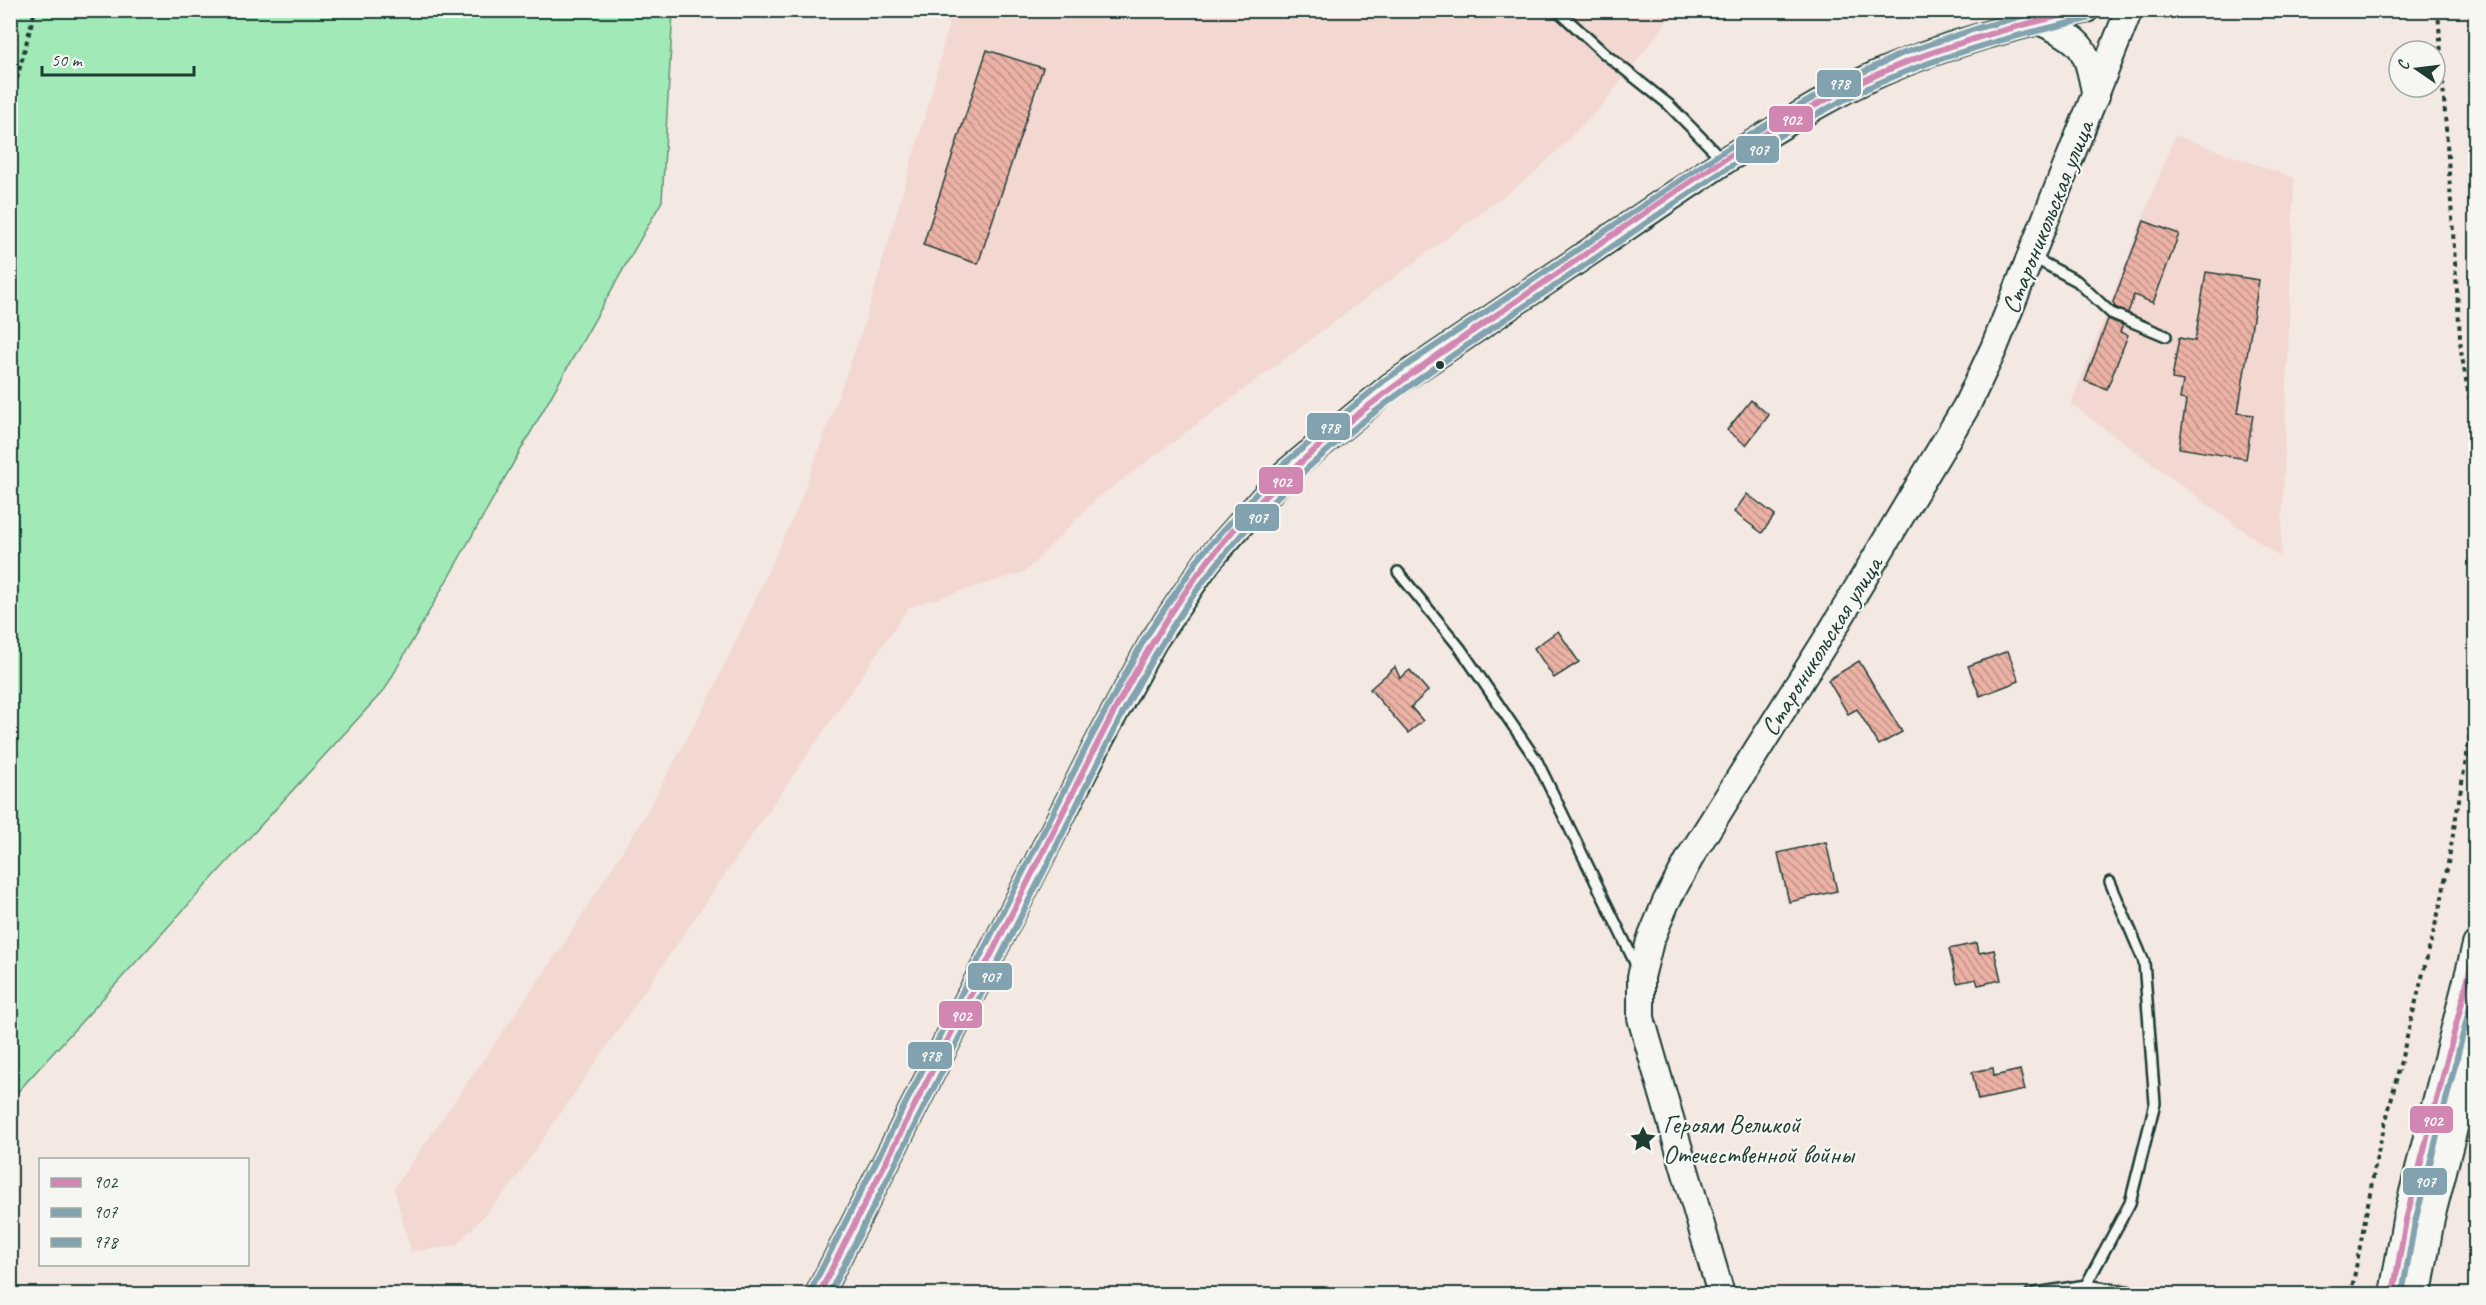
<svg xmlns="http://www.w3.org/2000/svg" width="2486" height="1305" viewBox="0 0 2486 1305" font-family="Caveat,sans-serif">
<defs>
<pattern id="building-back-hatch" width="6" height="6" patternUnits="userSpaceOnUse" patternTransform="scale(1.5)"><rect width="6" height="6" fill="#ecb2a6"/><path d="M-1 5l2 2M0 0l6 6M5-1l2 2" fill="none" stroke="#bf9288"/></pattern>
</defs>
<rect width="100%" height="100%" fill="#f4e8e3"/>
<filter id="ink" filterUnits="userSpaceOnUse"><feTurbulence type="fractalNoise" baseFrequency=".0167" numOctaves="2"/><feDisplacementMap in="SourceGraphic" scale="12" xChannelSelector="R" yChannelSelector="G"/><feConvolveMatrix kernelMatrix="1 2 1 2 8 2 1 2 1" color-interpolation-filters="sRGB"/></filter>
<g filter="url(#ink)">
<!-- built -->
<g fill="#f2d8d1">
<polygon points="952,11 1675,11 1605,102 1536,172 1095,500 1025,572 909,607 510,1187 457,1245 411,1252 394,1188 563,945 644,817 710,696 798,507 864,325 932,91"/>
<polygon points="2175,135 2294,178 2281,558 2071,404"/>
</g>
<!-- grass -->
<polygon fill="#a1e9b7" stroke="#609376" stroke-width="1.5" points="11,10 673,11 662,201 385,689 11,1099"/>
<!-- building -->
<g fill="url(#building-back-hatch)" stroke="#1f3d34" stroke-width="1.5">
<polygon points="987,50 1043,68 978,264 923,245"/>
<polygon points="2144,221 2179,234 2153,303 2134,295 2128,313 2115,307 2113,302"/>
<polygon points="2206,272 2259,280 2238,413 2253,415 2246,459 2179,448 2186,400 2180,399 2183,381 2172,379 2179,338 2195,341"/>
<polygon points="2108,319 2123,325 2120,332 2128,335 2107,389 2085,381"/>
<polygon points="1751,400 1769,415 1746,445 1727,430"/>
<polygon points="1747,494 1775,515 1762,533 1734,512"/>
<polygon points="1558,631 1579,662 1554,678 1534,648"/>
<polygon points="2008,651 2019,681 1980,696 1968,666"/>
<polygon points="1859,661 1902,732 1879,745 1857,709 1848,714 1828,680"/>
<polygon points="1395,667 1400,678 1410,670 1428,691 1411,707 1423,721 1408,733 1370,689"/>
<polygon points="1826,842 1837,891 1789,902 1778,853"/>
<polygon points="1977,943 1979,953 1994,950 2001,980 1978,985 1976,979 1957,983 1949,949"/>
<polygon points="1993,1068 1994,1076 2020,1070 2025,1090 1978,1100 1972,1072"/>
</g>
<g fill="none" stroke-linecap="round" stroke-linejoin="round">
<defs>
<g id="lane">
<polyline points="1557,10 1605,54 1668,104 1722,159"/>
<polyline points="2032,257 2077,281 2111,313 2166,336"/>
<polyline points="1398,572 1460,648 1537,761 1637,967"/>
<polyline points="2086,1285 2130,1203 2155,1103 2144,962 2110,882"/>
<polyline points="2030,1294 2086,1285 2144,1294"/>
</g>
<g id="secondary">
<path d="M2039,21c46,21 47,26 57,75"/>
<path d="M819,1294l282,-556 52,-96 55,-81 78,-88 104,-86 334,-226c50,-30 102,-64 156,-88 65,-29 136,-47 205,-63"/>
<polyline points="1721,1294 1641,1018 1641,977 1650,941 1666,902 1692,854 1830,634 1966,407 1994,348 2129,10"/>
<polyline points="2393,1294 2406,1220 2476,945"/>
<polyline points="2418,1294 2431,1218 2476,1042"/>
</g>
</defs>
<!-- lane casing -->
<use href="#lane" stroke="#1f3d34" stroke-width="14"/>
<!-- secondary casing -->
<use href="#secondary" stroke="#1f3d34" stroke-width="30"/>
<!-- path -->
<g stroke="#1f3d34" stroke-width="4" stroke-dasharray="4.5 4.5" stroke-linecap="butt">
<polyline points="2438,10 2461,351 2476,437"/>
<polyline points="10,105 35,10"/>
<polyline points="2351,1294 2377,1156 2442,898 2469,742 2476,619"/>
</g>
<!-- lane -->
<use href="#lane" stroke="#f6f6f2" stroke-width="9"/>
<!-- secondary -->
<use href="#secondary" stroke="#f6f6f2" stroke-width="26"/>
<defs>
<g id="bus-1">
<path d="M819,1294c74,-146 148,-292 222,-438 51,-100 98,-206 167,-295 88,-113 207,-191 325,-271 111,-75 220,-159 343,-215 66,-30 137,-48 207,-65"/>
<polyline points="2393,1294 2406,1220 2476,947"/>
</g>
<g id="bus-2">
<path d="M829,1294c73,-145 147,-290 221,-435 50,-99 96,-206 166,-294 93,-117 209,-191 331,-274 108,-72 215,-155 334,-209 66,-29 136,-47 206,-63"/>
<polyline points="2402,1294 2415,1222 2476,983"/>
</g>
<polyline id="bus-3" points="811,1290 1093,734 1145,638 1201,555 1280,467 1385,380 1719,154 1776,119 1836,85 1901,54 1978,28 2044,10"/>
</defs>
<!-- bus-1 casing -->
<use href="#bus-1" stroke="#f6f6f2" stroke-width="10"/>
<!-- bus-2 casing -->
<use href="#bus-2" stroke="#f6f6f2" stroke-width="10"/>
<!-- bus-3 casing -->
<use href="#bus-3" stroke="#f6f6f2" stroke-width="10"/>
<!-- bus-1 -->
<use href="#bus-1" stroke="#d287b2" stroke-width="6"/>
<!-- bus-2 -->
<use href="#bus-2" stroke="#81a2ae" stroke-width="6"/>
<!-- bus-3 -->
<use href="#bus-3" stroke="#81a2ae" stroke-width="6"/>
</g>
</g>
<!-- icons -->
<defs>
<symbol id="sight-bare" viewBox="-9 -9 18 18"><path d="M0-6L1.8-2.2L6-1.7L2.9 1.2L3.7 5.4L0 3.3L-3.7 5.4L-2.9 1.2L-6-1.7L-1.8-2.2Z" fill="#1f3d34" stroke="#f6f6f2" stroke-width="2.5" paint-order="stroke"/></symbol>
</defs>
<g fill-rule="evenodd">
<use href="#sight-bare" x="1624" y="1120" width="38" height="38"/>
</g>
<!-- markers -->
<circle fill="#1f3d34" stroke="#f6f6f2" stroke-width="2" cx="1440" cy="365" r="5"/>
<g text-anchor="middle" stroke-width="4.5" stroke-linejoin="round" paint-order="stroke">
<!-- street labels -->
<g font-size="26" fill="#1f3d34" stroke="#f6f6f2">
<text transform="translate(2047 217) rotate(-68)" y="9">Староникольская улица</text>
<text transform="translate(1821 646) rotate(-58)" y="9">Староникольская улица</text>
</g>
<!-- poi labels -->
<g font-size="26" fill="#1f3d34" stroke="#f6f6f2" text-anchor="start">
<text x="1663" y="1133">Героям Великой<tspan x="1663" dy="30">Отечественной войны</tspan></text>
</g>
</g>
<g stroke="#f6f6f2" stroke-width="2">
<rect x="1816" y="69" width="46" height="29" rx="6" fill="#81a2ae"/>
<rect x="1768" y="105" width="46" height="28" rx="6" fill="#d287b2"/>
<rect x="1735" y="135" width="45" height="29" rx="6" fill="#81a2ae"/>
<rect x="1306" y="412" width="45" height="29" rx="6" fill="#81a2ae"/>
<rect x="1258" y="466" width="46" height="29" rx="6" fill="#d287b2"/>
<rect x="1234" y="503" width="46" height="29" rx="6" fill="#81a2ae"/>
<rect x="967" y="962" width="46" height="29" rx="6" fill="#81a2ae"/>
<rect x="938" y="1000" width="45" height="29" rx="6" fill="#d287b2"/>
<rect x="907" y="1041" width="46" height="29" rx="6" fill="#81a2ae"/>
<rect x="2409" y="1105" width="45" height="29" rx="6" fill="#d287b2"/>
<rect x="2402" y="1167" width="46" height="29" rx="6" fill="#81a2ae"/>
</g>
<g font-size="16" text-anchor="middle" font-weight="bold" fill="#fff">
<text x="1839" y="89">978</text>
<text x="1791" y="125">902</text>
<text x="1758" y="155">907</text>
<text x="1329" y="433">978</text>
<text x="1281" y="487">902</text>
<text x="1257" y="523">907</text>
<text x="990" y="982">907</text>
<text x="961" y="1021">902</text>
<text x="930" y="1061">978</text>
<text x="2432" y="1126">902</text>
<text x="2425" y="1187">907</text>
</g>
<!-- margin -->
<rect width="2486" height="1305" fill="none" stroke="#f6f6f2" stroke-width="36"/>
<rect x="18" y="18" width="2450" height="1269" fill="none" stroke="#1f3d34" stroke-width="2" filter="url(#ink)"/>
<!-- legend -->
<rect x="39" y="1158" width="210" height="108" fill="#f6f6f2" stroke="#a0aca6" stroke-width="1.5"/>
<rect x="51" y="1178" width="30" height="9" fill="#d287b2" stroke="#a0aca6" stroke-width="1.5"/>
<text x="93" y="1188" font-size="18" fill="#1f3d34">902</text>
<rect x="51" y="1208" width="30" height="9" fill="#81a2ae" stroke="#a0aca6" stroke-width="1.5"/>
<text x="93" y="1218" font-size="18" fill="#1f3d34">907</text>
<rect x="51" y="1238" width="30" height="9" fill="#81a2ae" stroke="#a0aca6" stroke-width="1.5"/>
<text x="93" y="1248" font-size="18" fill="#1f3d34">978</text>
<!-- north arrow -->
<g transform="translate(2417 69) rotate(284)"><circle r="28" fill="#f6f6f2" stroke="#a0aca6" stroke-width="1.5"/>
<path d="M0-4.5L10 22L0 15L-10 22Z" fill="#1f3d34"/>
<text y="-9" font-size="16" font-weight="bold" text-anchor="middle" fill="#1f3d34">С</text>
</g>
<!-- scale -->
<path d="M42 66v9h152v-9" fill="none" stroke="#1f3d34" stroke-width="3"/>
<text x="51" y="66" font-size="18" fill="#1f3d34" stroke="#f6f6f2" stroke-width="4.5" paint-order="stroke">50 m</text>
</svg>
